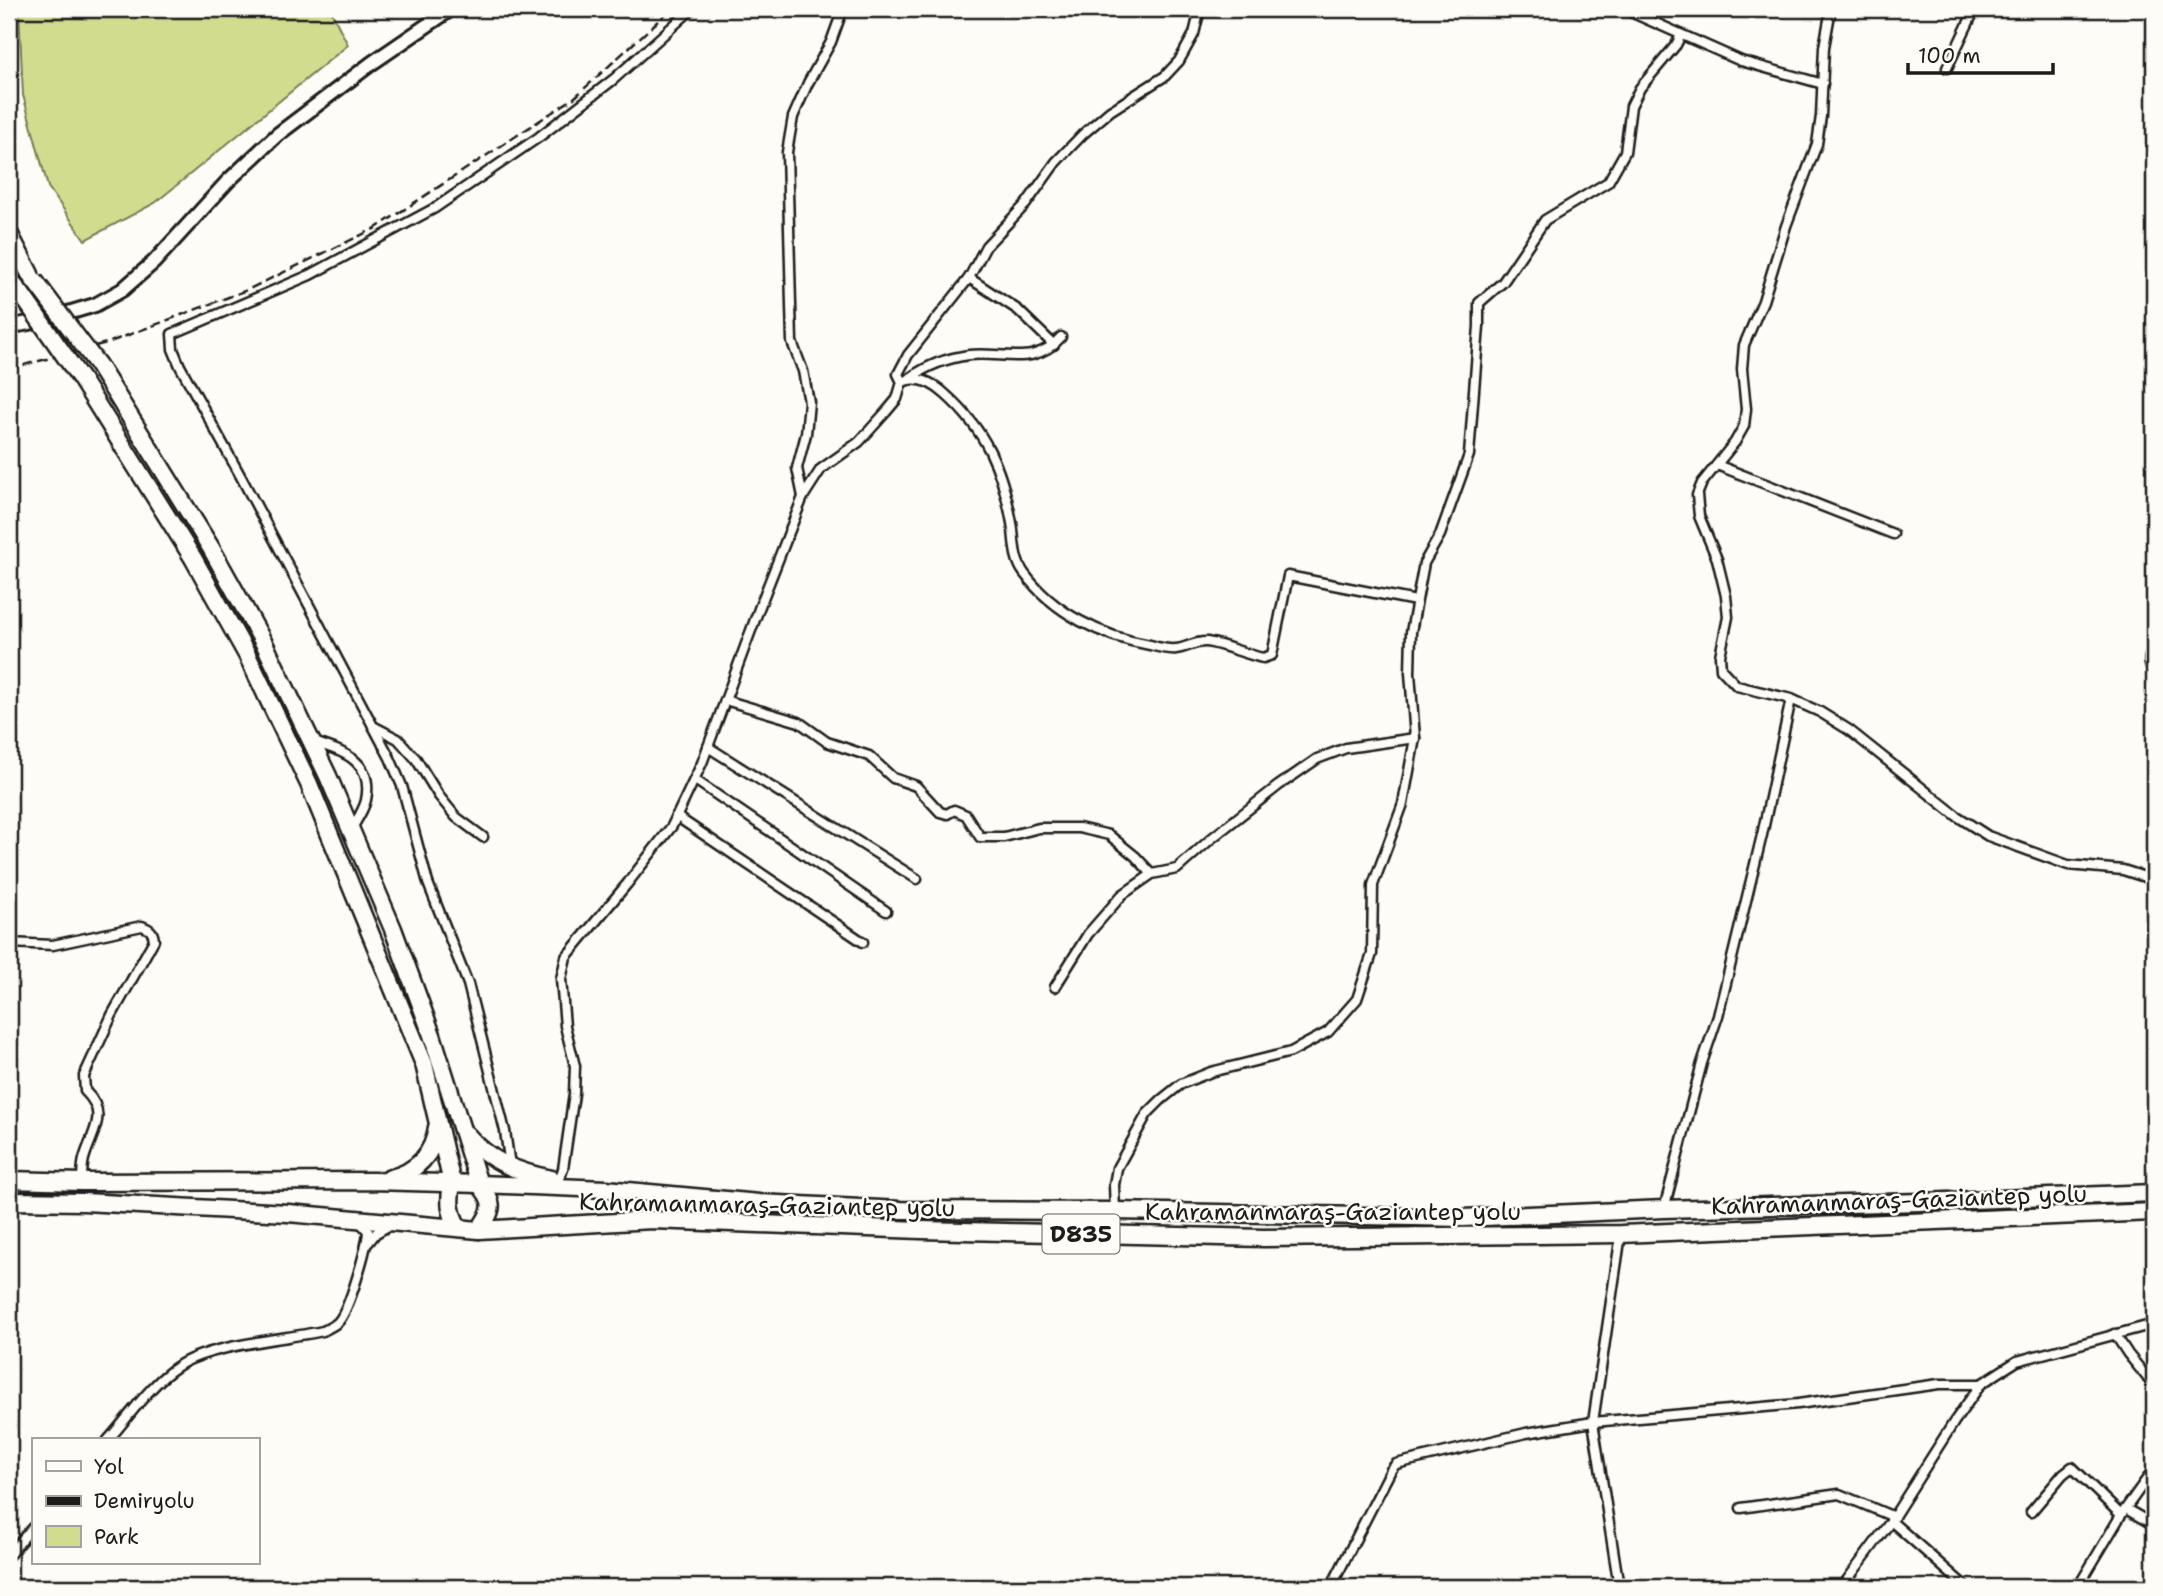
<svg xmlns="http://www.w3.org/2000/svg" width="2163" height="1596" viewBox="0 0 2163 1596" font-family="'Shantell Sans',sans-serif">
<rect width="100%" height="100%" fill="#fdfcf7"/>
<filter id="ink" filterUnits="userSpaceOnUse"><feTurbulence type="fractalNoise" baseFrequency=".0143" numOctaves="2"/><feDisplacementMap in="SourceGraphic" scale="14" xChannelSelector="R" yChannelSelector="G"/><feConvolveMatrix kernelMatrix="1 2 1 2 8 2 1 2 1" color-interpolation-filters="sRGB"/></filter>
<g filter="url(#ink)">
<!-- green -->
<polygon fill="#d1dc8f" stroke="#767c56" stroke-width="2" points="19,9 330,9 348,45 155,203 85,240 48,187 23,95"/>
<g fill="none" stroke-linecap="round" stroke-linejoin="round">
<defs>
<g id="street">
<polyline points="1624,9 1741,61 1823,84"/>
<polyline points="1947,68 1975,9"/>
<polyline points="969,278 1018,310 1054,345"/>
<path d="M910,378c18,-13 37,-20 59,-23 34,-4 65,13 92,-18"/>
<path d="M902,382c16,-7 31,1 43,12 41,36 57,75 67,129 3,17 1,35 12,50 29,40 79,64 126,72 8,2 18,5 26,4 11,-1 19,-8 31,-7 18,3 38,12 56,16l9,-3 16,-79 128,25"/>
<polyline points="1717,465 1893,534"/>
<polyline points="803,497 797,468 806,434 809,402 803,371 792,342 787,152 793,117 808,83 831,42 843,9"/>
<path d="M2154,646c-4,9 -8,17 0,25"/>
<polyline points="1791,699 1737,686 1721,669 1720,656 1728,617 1726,596 1717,559 1699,516 1697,495 1702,483 1735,442 1744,426 1746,409 1742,369 1744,345 1763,301 1786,226 1817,144 1821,116 1824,47 1831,9"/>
<polyline points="725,700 799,722 827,742 869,756 893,778 916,786 940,812 947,814 954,810 966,815 980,837 1004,837 1039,828 1079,828 1109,835 1135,856 1152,874 1177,869 1212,838 1278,786 1317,759 1346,748 1415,738"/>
<polyline points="373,726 398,739 416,759 439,796 456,817 483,837"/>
<path d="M314,742c30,10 60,19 52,58 -2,10 -10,21 -15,30"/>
<polyline points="708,747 917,879"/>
<polyline points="695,780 886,911"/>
<polyline points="676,816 863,942"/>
<path d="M9,943l44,2 89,-19c8,3 11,5 12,14l-42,75 -28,61 1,15c25,24 6,42 -1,68 -2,8 -2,16 -2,23"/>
<polyline points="1055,987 1088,934 1122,895 1152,874"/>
<polyline points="510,1166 505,1131 468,984 428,883 402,786 390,758 240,475 180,366 173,349 172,334 310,275 435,208 539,137 614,79 692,9"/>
<polyline points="559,1180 563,1169 574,1094 575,1066 565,1026 561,979 566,957 627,884 672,826 702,763 760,606 803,497 821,469 859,442 886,412 897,399 902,382 898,374 908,355 969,278 986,246 1026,204 1056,162 1083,134 1110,111 1165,76 1179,61 1194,34 1200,9"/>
<polyline points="1664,1209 1702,1063 1718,1016 1762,835 1791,699 1820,712 1849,730 1957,816 1988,836 2068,865 2123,870 2154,880"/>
<polyline points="1115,1211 1114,1185 1117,1168 1147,1114 1161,1100 1181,1084 1211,1072 1291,1052 1328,1032 1357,999 1372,954 1373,885 1403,804 1415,738 1410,673 1411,632 1424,563 1440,535 1469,455 1479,326 1479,303 1503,282 1545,220 1608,182 1625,152 1631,106 1640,88 1676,45 1681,35"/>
<polyline points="368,1243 376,1233 390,1225"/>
<polyline points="2115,1334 2128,1354 2154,1386"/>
<path d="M108,1440c22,-24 42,-56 70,-74 30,-21 107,-27 145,-35 5,-3 11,-5 15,-9 11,-11 29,-74 30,-91l-8,-9"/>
<polyline points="1741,1508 1839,1494 1894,1517"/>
<polyline points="2126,1509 2154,1525"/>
<polyline points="2031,1512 2063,1474 2072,1467 2121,1515"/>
<polyline points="1891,1521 1966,1587"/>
<polyline points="9,1555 33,1527"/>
<polyline points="1331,1587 1391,1470 1396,1464 1526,1433 1593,1422 1798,1404 1939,1384 1981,1384"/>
<polyline points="1619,1587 1593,1422 1621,1234"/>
<polyline points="1842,1587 1891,1521 1954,1422 1981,1384 2017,1361 2154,1324"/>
<polyline points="2078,1587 2121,1515 2154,1469"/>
</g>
<polyline id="secondary" points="9,327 48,319 95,305 122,290 154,262 228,181 277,135 372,63 451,9"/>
<g id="highway">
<polyline points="9,233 30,274"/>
<polyline points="9,279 22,295"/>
<path d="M98,365l113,183 54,97 63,131 65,153 39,106 47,149c17,19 14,26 0,46"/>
<path d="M81,379l112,179 54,97 62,129 115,280 28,119c-3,18 -3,28 6,44"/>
<path d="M466,1134c24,28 51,38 86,45"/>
<path d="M390,1178c26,-5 44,-25 47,-51"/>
<polyline points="9,1180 82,1182 373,1181 479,1184 606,1189 759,1203 901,1210 1115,1211 1463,1218 1664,1209 1921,1202 2154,1193"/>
<polyline points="9,1201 84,1202 288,1213 479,1230 652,1220 921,1230 1264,1238 1621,1234 2154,1212"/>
</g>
</defs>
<!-- street casing -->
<use href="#street" stroke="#1c1c1c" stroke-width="13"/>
<!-- secondary casing -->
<use href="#secondary" stroke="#1c1c1c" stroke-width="18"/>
<!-- highway casing -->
<use href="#highway" stroke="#1c1c1c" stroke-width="21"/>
<!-- street -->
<use href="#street" stroke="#fdfcf7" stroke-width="8"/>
<!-- secondary -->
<use href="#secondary" stroke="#fdfcf7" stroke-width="12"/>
<!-- highway -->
<use href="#highway" stroke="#fdfcf7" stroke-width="16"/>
<!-- rail -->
<polyline stroke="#1c1c1c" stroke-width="2.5" stroke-dasharray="10 5" stroke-linecap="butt" points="9,369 110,342 247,290 376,228 574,98 671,9"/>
<defs>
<g id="highway-bridge">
<polyline points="34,280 98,365"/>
<polyline points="22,295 81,379"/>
</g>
</defs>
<!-- highway-bridge casing -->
<use href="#highway-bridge" stroke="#1c1c1c" stroke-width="21" stroke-linecap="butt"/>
<!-- highway-bridge -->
<use href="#highway-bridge" stroke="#fdfcf7" stroke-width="16"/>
</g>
</g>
<g text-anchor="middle" stroke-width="5" stroke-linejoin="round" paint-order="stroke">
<!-- shield labels -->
<rect fill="#fdfcf7" stroke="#605f5e" stroke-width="2" x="1042.5" y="1214.5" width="77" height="39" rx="5"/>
<g font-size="23" font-weight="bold" fill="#1c1c1c">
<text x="1081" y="1242">D835</text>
</g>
<!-- street labels -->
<g font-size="24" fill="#1c1c1c" stroke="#fdfcf7">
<text transform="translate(1899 1200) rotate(-2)" y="8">Kahramanmaraş-Gaziantep yolu</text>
<text transform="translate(767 1205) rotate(1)" y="8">Kahramanmaraş-Gaziantep yolu</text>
<text x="1333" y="1220">Kahramanmaraş-Gaziantep yolu</text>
</g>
</g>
<!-- margin -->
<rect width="2163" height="1596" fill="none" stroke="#fdfcf7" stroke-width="35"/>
<rect x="18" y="18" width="2128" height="1561" fill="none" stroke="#1c1c1c" stroke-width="2.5" filter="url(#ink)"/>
<!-- legend -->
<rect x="32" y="1438" width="228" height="126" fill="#fdfcf7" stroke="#a3a29f" stroke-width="2"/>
<rect x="46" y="1461" width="35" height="10" fill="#fdfcf7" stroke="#a3a29f" stroke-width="2"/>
<text x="94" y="1474" font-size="21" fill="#1c1c1c">Yol</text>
<rect x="46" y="1496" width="35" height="10" fill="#1c1c1c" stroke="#a3a29f" stroke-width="2"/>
<text x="94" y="1508" font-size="21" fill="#1c1c1c">Demiryolu</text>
<rect x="46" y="1526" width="35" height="21" fill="#d1dc8f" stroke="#a3a29f" stroke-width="2"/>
<text x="94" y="1544" font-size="21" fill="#1c1c1c">Park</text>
<!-- scale -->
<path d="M1908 63v10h145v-10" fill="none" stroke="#1c1c1c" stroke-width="3.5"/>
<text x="1918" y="63" font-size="21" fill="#1c1c1c" stroke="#fdfcf7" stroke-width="5" paint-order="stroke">100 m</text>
</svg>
